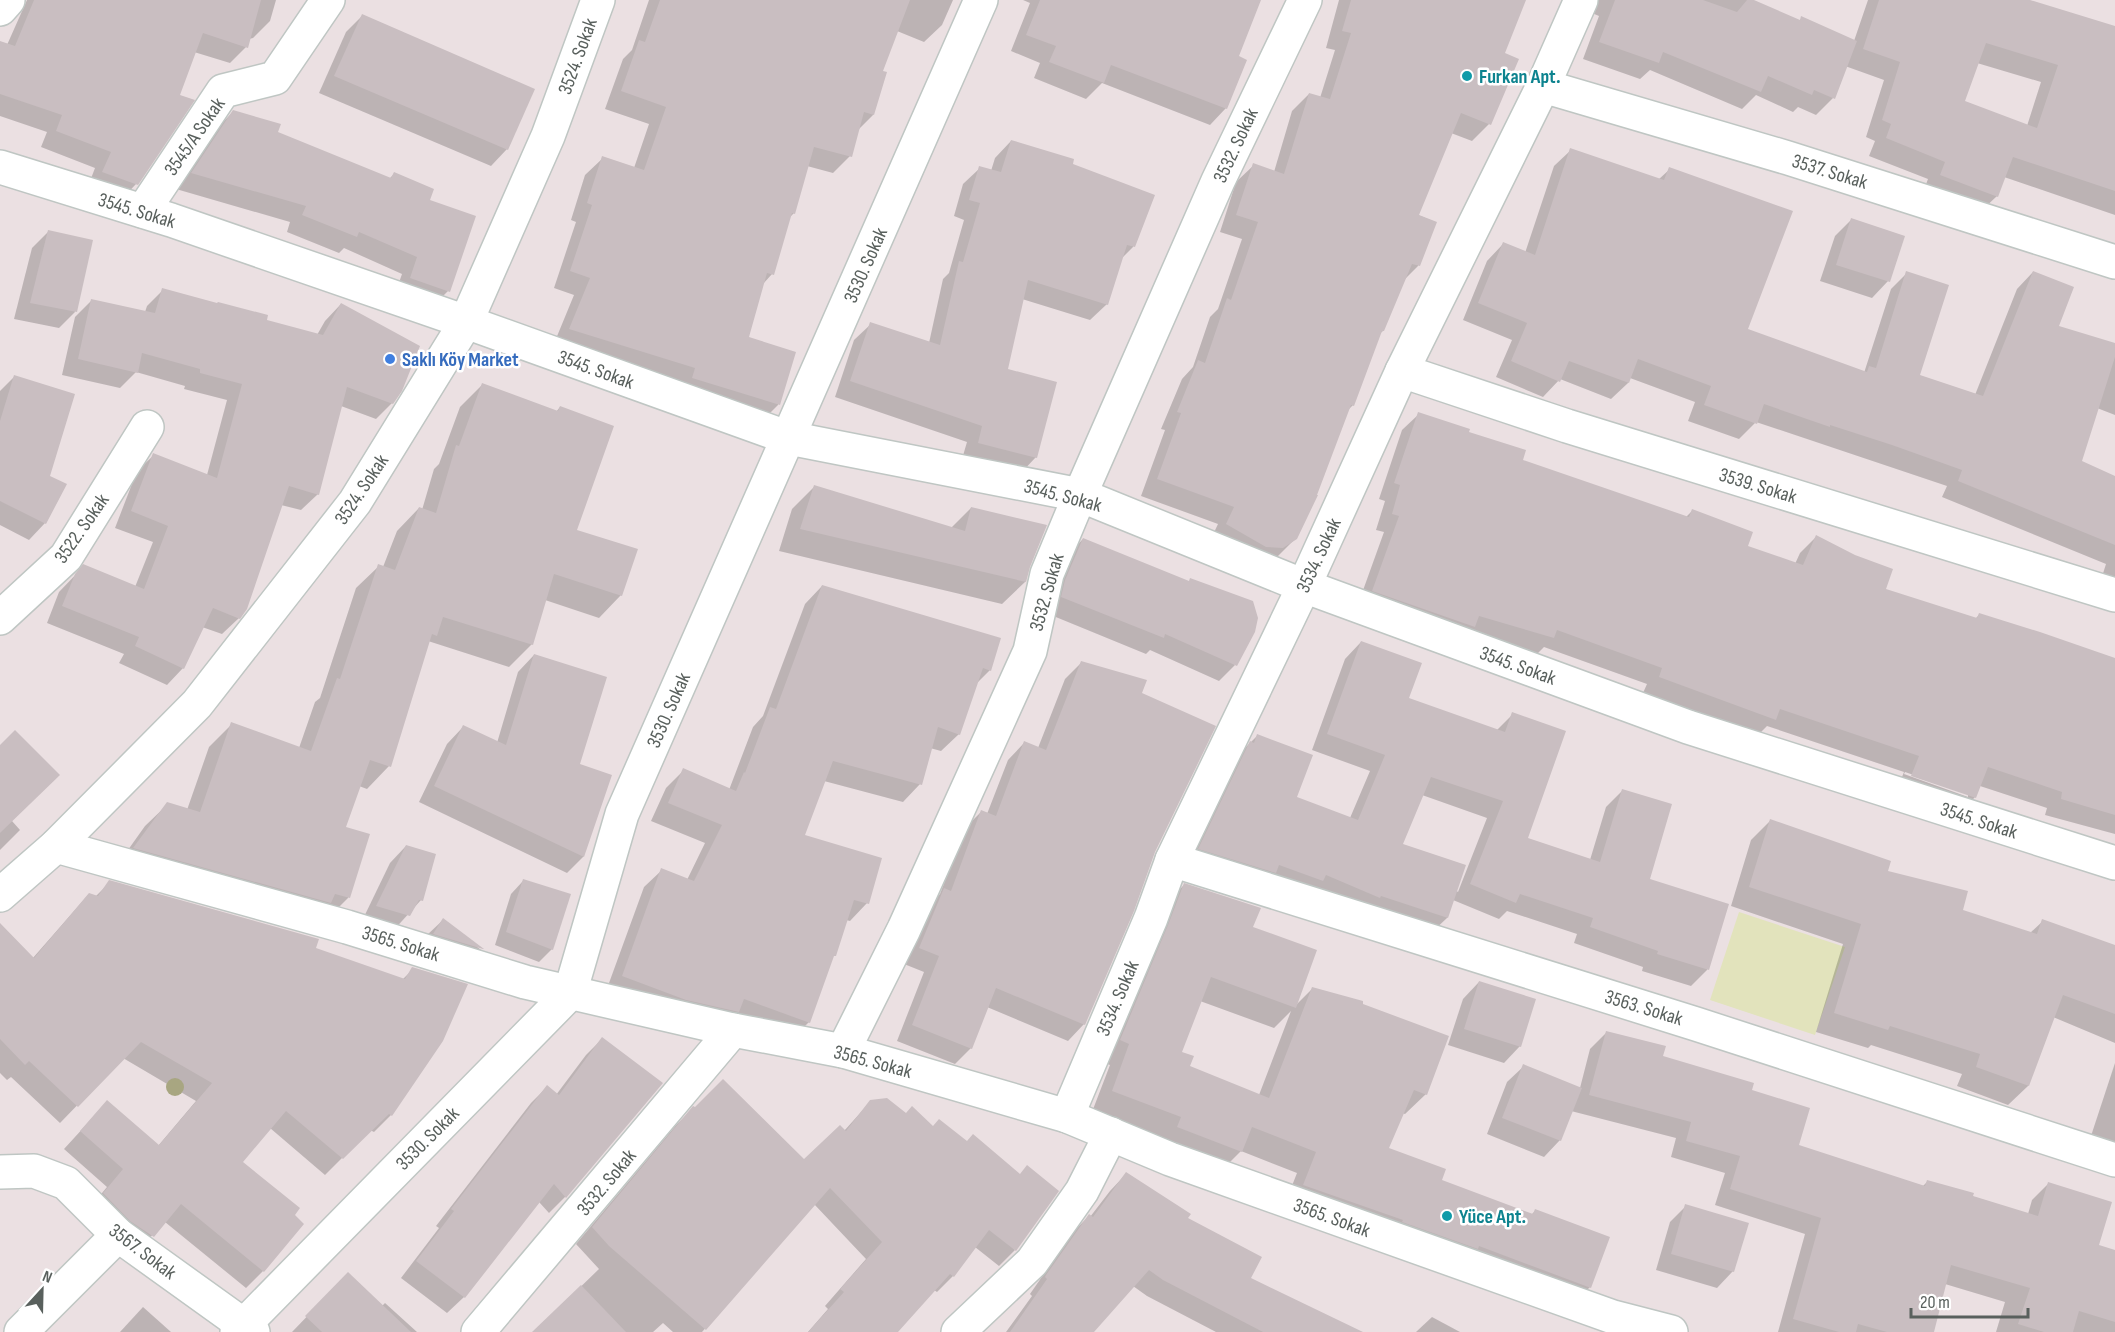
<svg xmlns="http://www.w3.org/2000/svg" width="2115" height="1332" viewBox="0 0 2115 1332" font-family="'Sofia Sans Condensed',sans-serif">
<rect width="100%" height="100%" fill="#ebe0e2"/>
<!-- green -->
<polygon fill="#e2e3bc" points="1739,912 1845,947 1815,1035 1710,1000"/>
<!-- shadow -->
<g fill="#0003" fill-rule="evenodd">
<polygon points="27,0 276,0 270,21 253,38 249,39 246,47 230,63 194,52 136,184 120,201 87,189 95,168 41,147 47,132 0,116 0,45 7,45"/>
<polygon points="649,0 953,0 942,25 924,42 897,31 881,72 886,73 873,115 858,130 850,156 833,173 807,166 794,213 789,218 772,274 763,284 748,338 794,353 778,405 761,422 553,346 574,295 554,288 576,222 571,220 585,175 603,158 634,168 649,124 605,109 623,59 632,50"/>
<polygon points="1023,0 1259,0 1237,57 1226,108 1210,125 1102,83 1086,99 1034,78 1040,63 1011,51 1030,3"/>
<polygon points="1339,0 1524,0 1503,54 1489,124 1472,141 1451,133 1418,215 1435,222 1418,266 1403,281 1383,331 1379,334 1353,405 1348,410 1296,538 1278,556 1265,565 1210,541 1218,524 1141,496 1165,430 1161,429 1182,379 1193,367 1210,317 1218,309 1242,239 1220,232 1236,182 1254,165 1274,172 1292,111 1309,94 1320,98 1335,50 1326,48"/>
<path d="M1571,0h179l49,21 3,-3 52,23 14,-41h157l90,27v188l-111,-38 -7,19 -18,17 -56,-21 5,-13 -59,-23 6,-15 -9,-4 18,-57 -39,-14 -12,32 -17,17 -18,-8 -5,5 -37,-17 -14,14 -92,-39 -10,9 -57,-20 16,-43 -19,-8zM1977,63l64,19 -14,44 -64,-25z"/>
<polygon points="362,16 507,149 491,166 319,93 346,32"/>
<polygon points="233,112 276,133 389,179 395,173 428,201 448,291 432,307 395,294 402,274 344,248 339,253 287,232 290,222 176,189 217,128"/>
<polygon points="1011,141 1153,196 1133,247 1121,259 1107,304 1090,320 1022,299 1007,370 1036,457 1020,474 962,459 967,442 835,397 854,340 871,324 929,343 943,279 949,273 964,220 954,216 963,184 980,168 991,171 995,158"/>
<polygon points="1571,150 1658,180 1670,169 1747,330 1864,373 1891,289 1907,273 1918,376 1975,395 2017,289 2033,272 2057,327 2115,345 2115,415 2097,408 2080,462 2115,477 2115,591 2099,586 2106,564 1942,497 1947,486 1756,422 1739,439 1688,421 1695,402 1630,378 1628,383 1611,399 1560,379 1543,397 1496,377 1512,340 1463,320 1487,261 1503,244 1525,253 1554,166"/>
<polygon points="1851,220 1888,281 1872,298 1820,281 1835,236"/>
<polygon points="48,232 75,312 59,328 14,319 32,248"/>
<polygon points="163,290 265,321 317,335 325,321 341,304 392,403 376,419 341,406 318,494 301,510 281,505 239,618 222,634 202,627 183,668 167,685 119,663 124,654 47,623 59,592 84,566 135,587 153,542 115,528 137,471 154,455 207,475 227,400 184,389 185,386 136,372 120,388 62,375 75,317 92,300 145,312 147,306"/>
<polygon points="14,377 48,476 45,523 29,540 0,525 0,391"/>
<polygon points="482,385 556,412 560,407 575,530 621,595 599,618 545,600 532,644 509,667 428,641 389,766 367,789 359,786 344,828 368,835 348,898 326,920 113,871 145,826 168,804 187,810 209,747 232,724 299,748 315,702 320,698 356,588 379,566 383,567 397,531 419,508 422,510 434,469 439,464 460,407"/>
<path d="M1419,414l48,19 54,28 164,57 7,-7 54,36 49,17 5,-11 16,-16 68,53 91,29 4,-4 136,45v174l-70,-19 2,-7 -67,-22 -5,11 -16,17 -63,-22 8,-20 -137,-46 -9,9 -115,-42 4,-9 -103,-37 -7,7 -70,-21 -110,-26 27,-75 -8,-2 9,-29 -6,-2 23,-69zM1905,772l63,22v3l-64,-23z"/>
<polygon points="814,487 951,528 971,508 1028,566 1025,582 1002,604 779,551 792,509"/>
<polygon points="1083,539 1235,665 1219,681 1150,650 1146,654 1046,613 1067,556"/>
<polygon points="822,586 990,670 976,684 959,734 941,751 930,748 920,784 903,802 824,781 803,836 867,903 850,921 846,920 809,1022 791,1040 605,994 644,887 662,870 687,880 705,843 651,821 666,788 684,770 729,790 753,727 763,716 805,604"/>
<path d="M1361,642l46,57 89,32 17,-17 13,125 64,21 16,-53 16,-16 26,89 79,25 -20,65 -16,16 -49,-15 1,-4 -69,-24 3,-9 -70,-23 -8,8 -46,-19 -6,18 -17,16 -247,-69 51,-106 23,-23 38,62 55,20 20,-47 -58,-21 33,-91zM1422,795l65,23 -29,74 -57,-47z"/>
<polygon points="534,655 578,765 610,775 583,857 567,873 419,802 447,744 463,727 497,743 518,672"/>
<polygon points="1081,663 1140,693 1154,851 1084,1024 1068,1041 987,1007 971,1048 955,1064 897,1041 924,972 904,964 928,906 940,894 965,828 981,812 987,814 1008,760 1024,743 1038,748 1065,679"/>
<polygon points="0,747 12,821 20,830 0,850"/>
<polygon points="1770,821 1886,872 1961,911 2030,933 2043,921 2115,946 2115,1043 2053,1017 2028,1086 2008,1105 1957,1086 1962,1074 1871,1045 1868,1048 1816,1032 1843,944 1731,906 1751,840"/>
<polygon points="406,846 421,900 392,932 361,923 390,863"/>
<polygon points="523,881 552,949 539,962 495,945 511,894"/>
<polygon points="110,882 402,980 413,969 391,1115 374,1132 370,1130 325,1175 270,1128 241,1162 302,1224 263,1271 246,1288 165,1222 135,1253 87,1211 107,1187 64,1149 107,1102 158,1146 196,1101 123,1058 60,1123 11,1077 7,1080 0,1073 0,936 32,959 89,894 95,897"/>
<path d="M1184,885l67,42 44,79 17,-17 114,105 -21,20 -3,-1 -15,36 53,32 91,34 4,-4 55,76 -21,21 -285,-102 13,-33 -56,-22 -21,21 -128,-60 18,-47 -10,-4 63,-155zM1200,1001l74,27 17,-17 -32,84 -71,-28 -7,-14z"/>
<polygon points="443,920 481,950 466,965 426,936"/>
<polygon points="1479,982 1520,1046 1504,1063 1448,1045 1463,999"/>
<polygon points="1607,1032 1661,1057 1750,1091 1797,1146 1923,1186 1927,1182 2028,1214 2032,1200 2048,1184 2097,1246 2115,1251 2115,1332 1996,1332 2005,1302 1945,1284 1932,1332 1778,1332 1805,1234 1715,1205 1725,1173 1671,1157 1676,1138 1571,1111 1560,1140 1544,1157 1487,1134 1507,1082 1524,1066 1580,1088 1590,1049"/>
<polygon points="602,1039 661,1084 565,1197 549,1213 539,1202 464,1297 447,1313 401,1278 439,1228 436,1226 531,1103 547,1087 556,1095 586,1055"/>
<polygon points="2115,1063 2115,1154 2088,1145"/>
<polygon points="871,1101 1015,1250 999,1266 975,1247 953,1276 937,1292 934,1290 896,1332 808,1332 828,1309 825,1306 866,1259 814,1204 702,1332 673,1332 663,1323 653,1332 534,1332 599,1269 576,1244 677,1124 694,1108 804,1161 844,1131"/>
<polygon points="1126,1174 1186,1218 1249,1278 1343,1332 1216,1332 1147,1296 1133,1286 1092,1332 1006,1332 1032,1296 1030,1294 1073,1232 1089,1216 1090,1217 1110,1191"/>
<polygon points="1686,1206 1733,1271 1717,1288 1656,1270 1670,1222"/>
<polygon points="348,1274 382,1306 385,1303 417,1332 292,1332"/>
<polygon points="143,1307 171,1332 120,1332"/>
<polygon points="1432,1317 1460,1332 1416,1332"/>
</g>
<!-- building -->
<g fill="#c9bec1" fill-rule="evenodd">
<polygon points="34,0 261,0 248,48 203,33 180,95 195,100 138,185 102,172 111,152 56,131 62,115 0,94 0,41 15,46"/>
<polygon points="660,0 910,0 883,71 887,72 874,115 864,112 852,157 814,147 795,214 792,213 774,275 767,273 749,337 796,352 780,405 692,378 695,368 569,329 590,278 570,271 592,205 587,203 602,156 644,170 666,107 621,91 639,40 645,42"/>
<polygon points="1040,0 1261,0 1239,56 1247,60 1227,109 1111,65 1104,83 1049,62 1056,46 1026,35"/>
<polygon points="1351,0 1526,0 1505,53 1519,59 1491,125 1461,113 1419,215 1437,222 1420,266 1412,264 1384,331 1382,331 1354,406 1351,405 1317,495 1318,495 1297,539 1283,548 1266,547 1226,524 1234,507 1157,479 1181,413 1177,412 1198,360 1205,363 1227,298 1231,300 1258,222 1236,215 1253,163 1284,174 1309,93 1330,99 1351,33 1342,31"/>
<polygon points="1615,0 1703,0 1737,12 1747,0 1754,0 1800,20 1801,16 1857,41 1835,99 1814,90 1812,95 1768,76 1761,92 1663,52 1659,63 1599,42"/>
<path d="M1879,0h151l85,26v165l-102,-34 -15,40 -58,-22 5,-13 -59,-24 5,-14 -9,-4 18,-58 -37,-13zM1986,43l72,22 -21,63 -72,-27z"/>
<polygon points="362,14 535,89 508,150 334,76"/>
<polygon points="233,110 281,124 278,132 391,178 394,172 434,189 430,200 476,216 450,292 410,278 417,257 359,232 357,237 302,215 306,206 191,173"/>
<polygon points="1011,140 1074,159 1073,164 1155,195 1135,247 1127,245 1108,305 1028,280 1008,369 1057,382 1037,458 978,443 982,426 850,381 870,322 940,345 959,261 963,262 980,203 969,200 979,166 1001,172"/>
<polygon points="1570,148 1664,180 1669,167 1793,211 1748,329 1867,372 1869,366 1876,368 1906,271 1949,285 1920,375 1983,396 2033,271 2074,287 2059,326 2115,343 2115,357 2082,461 2115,476 2115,545 1958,481 1962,470 1892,445 1830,425 1830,427 1764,404 1757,424 1704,405 1711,386 1638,359 1629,383 1569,361 1560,382 1511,361 1527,323 1478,303 1503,242 1535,255"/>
<polygon points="1851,218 1905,236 1890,282 1836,265"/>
<polygon points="48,230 93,240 77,312 30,303"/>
<polygon points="162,288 217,303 218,302 268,315 267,320 323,335 341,303 420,346 402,391 393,404 347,387 319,495 289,486 247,609 240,619 213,608 184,669 135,646 139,637 62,606 75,574 83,564 144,589 168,526 131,511 153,453 217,478 242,384 200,373 200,369 142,353 138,373 78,359 91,299 155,313"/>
<polygon points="14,375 75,394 50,476 67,484 46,524 0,501 0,421"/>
<polygon points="482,383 558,411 560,406 614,426 577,530 638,549 622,596 554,574 533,645 443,617 437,636 432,634 391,767 370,760 346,827 370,834 350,898 335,894 331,903 133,848 167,802 200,812 231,722 311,751 337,678 340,679 378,564 395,570 419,507 436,513 456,445 459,446"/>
<polygon points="1418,412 1470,429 1469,432 1526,450 1523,460 1689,517 1692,509 1753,532 1748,546 1803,565 1816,535 1855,555 1893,569 1886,589 1977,618 1979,613 2040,632 2115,658 2115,815 2061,799 2062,792 1988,767 1976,798 1911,776 1919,756 1780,709 1776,720 1659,677 1662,668 1557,630 1554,638 1479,616 1475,627 1372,591 1399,516 1392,514 1400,485 1394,483"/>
<polygon points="814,485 965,531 971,507 1047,525 1030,567 1026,582 800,529"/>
<polygon points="1083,538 1189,581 1190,578 1253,601 1258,618 1255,632 1237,666 1165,634 1164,638 1061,597 1065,580"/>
<polygon points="822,585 1001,638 991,671 983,668 960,735 938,727 922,785 833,761 805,835 882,858 869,904 854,900 836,956 834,956 810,1023 744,999 739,1012 686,1000 622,976 661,868 694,881 722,825 668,803 683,768 736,791 744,772 745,773 770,707 776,709"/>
<polygon points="1361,641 1422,663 1409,698 1505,732 1512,712 1566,731 1528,838 1600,862 1622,789 1672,804 1650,879 1729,904 1709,970 1657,954 1658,951 1590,927 1593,918 1520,894 1516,903 1470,884 1503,801 1431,777 1403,844 1466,865 1448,918 1381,896 1380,898 1326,875 1323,881 1279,865 1276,873 1198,849 1250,741 1254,743 1257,734 1313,755 1297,797 1358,820 1385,755 1327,734"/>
<polygon points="534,654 607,677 580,764 612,775 584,857 434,786 463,725 506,745"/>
<polygon points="1081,661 1147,680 1142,693 1216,726 1155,852 1134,911 1085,1025 996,988 972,1049 912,1025 939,956 919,948 944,888 951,891 981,810 996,816 1024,741 1046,750"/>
<polygon points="15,730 60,775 0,833 0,745"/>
<polygon points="1770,819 1891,861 1888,871 1968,891 1963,910 2037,934 2042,919 2115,945 2115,1014 2063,995 2029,1086 1976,1067 1980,1054 1890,1026 1888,1030 1834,1013 1861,924 1749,887"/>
<polygon points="406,845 436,854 423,901 419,900 410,916 376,906"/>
<polygon points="523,879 571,894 553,950 506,932"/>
<polygon points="109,880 319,939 316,948 405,979 412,967 468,984 443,1041 392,1116 389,1114 343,1159 286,1111 243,1162 300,1208 295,1215 304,1224 264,1272 181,1204 154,1237 130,1221 103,1193 123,1169 80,1131 107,1100 159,1145 212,1083 141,1042 78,1107 29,1061 25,1065 0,1039 0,923 34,958 89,893 98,896"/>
<polygon points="1184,883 1261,908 1253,927 1317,950 1296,1008 1211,977 1182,1052 1194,1056 1190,1066 1269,1098 1312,987 1363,1001 1363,1004 1449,1036 1427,1095 1414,1090 1389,1148 1446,1169 1442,1180 1533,1214 1535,1209 1610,1237 1591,1288 1479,1246 1478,1249 1402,1222 1403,1220 1303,1185 1316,1152 1252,1127 1242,1152 1177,1127 1181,1117 1112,1091 1129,1044 1120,1040 1168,925"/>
<polygon points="443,918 484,949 483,949 433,934"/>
<polygon points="1479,981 1536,999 1521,1047 1464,1029"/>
<polygon points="1606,1031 1666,1046 1663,1056 1754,1083 1752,1090 1810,1108 1799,1145 1925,1186 1927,1180 1974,1193 1973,1196 2038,1216 2048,1182 2112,1202 2099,1245 2115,1250 2115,1322 2079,1311 2073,1332 2044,1332 2018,1324 2030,1288 1951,1265 1934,1332 1887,1332 1858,1324 1856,1332 1839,1332 1793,1319 1821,1218 1730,1189 1740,1156 1686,1141 1691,1122 1589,1095"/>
<polygon points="602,1037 663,1083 566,1198 554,1184 465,1298 416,1261 454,1211 451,1209 547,1085 559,1095"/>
<polygon points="1523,1064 1582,1088 1561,1141 1502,1118"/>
<polygon points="723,1079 804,1159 840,1125 846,1131 870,1100 887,1098 906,1113 912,1106 933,1126 939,1119 967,1141 973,1134 1020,1174 1027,1165 1059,1191 1016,1251 989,1230 954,1277 950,1274 898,1332 808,1332 844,1292 840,1289 882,1242 830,1188 706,1330 609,1246 592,1227 693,1106 695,1107"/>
<polygon points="1126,1172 1191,1214 1188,1218 1262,1257 1251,1278 1363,1332 1263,1332 1163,1280 1149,1270 1094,1332 1010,1332 1047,1279 1045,1277 1046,1275 1089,1214 1093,1217"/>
<polygon points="1685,1204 1749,1223 1734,1272 1671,1254"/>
<polygon points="348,1272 411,1332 322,1332 305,1316"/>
<polygon points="581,1285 626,1332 532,1332"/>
</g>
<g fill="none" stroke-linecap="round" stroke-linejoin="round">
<defs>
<g id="minor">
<polyline points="0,9 8,0"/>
<polyline points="1543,86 1788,158 2115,262"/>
<polyline points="0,167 171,220 466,322 789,438 1080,495 1304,586 1688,727 2115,863"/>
<polyline points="143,211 223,91 275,78 328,0"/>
<polyline points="1402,371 1567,426 2115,595"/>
<polyline points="0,618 66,557 147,427"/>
<polyline points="56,846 347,927 525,982 733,1030 843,1051 1067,1116 1170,1159 1613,1317 1671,1332"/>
<polyline points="1172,860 1696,1024 2115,1160"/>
<polyline points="0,895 56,846 197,704 355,502 466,322 548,136 598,0"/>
<polyline points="843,1051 904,929 1030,651 1047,574 1080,495 1218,181 1305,0"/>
<polyline points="1067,1116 1151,918 1172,860 1304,586 1402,371 1543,86 1581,0"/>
<polyline points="0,1172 34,1171 66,1183 118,1235 253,1332"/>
<polyline points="21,1332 118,1235"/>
<polyline points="237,1332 570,993 622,814 981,0"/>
<polyline points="478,1332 733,1030"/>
<polyline points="958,1332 1032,1262 1082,1191 1111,1134"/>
</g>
</defs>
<!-- minor casing -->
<use href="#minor" stroke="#bfc6c3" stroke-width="36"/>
<!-- minor -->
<use href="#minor" stroke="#fff" stroke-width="33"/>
</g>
<!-- trees -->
<circle fill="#a8a681" cx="175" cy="1087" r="9"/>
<!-- markers -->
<g fill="#0f9aa8" stroke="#fff" stroke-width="2">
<circle cx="1467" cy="76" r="6"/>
<circle cx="1447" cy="1216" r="6"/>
</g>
<circle fill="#3f7fe0" stroke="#fff" stroke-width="2" cx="390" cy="359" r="6"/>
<g text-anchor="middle" stroke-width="5" stroke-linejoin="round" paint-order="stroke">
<!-- street labels -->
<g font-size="20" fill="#59605d" stroke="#fff">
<text transform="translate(577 56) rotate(-70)" y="7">3524. Sokak</text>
<text transform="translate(194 136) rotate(-55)" y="7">3545/A Sokak</text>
<text transform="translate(1235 145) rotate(-65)" y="7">3532. Sokak</text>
<text transform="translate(1830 171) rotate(17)" y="7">3537. Sokak</text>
<text transform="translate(137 210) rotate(17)" y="7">3545. Sokak</text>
<text transform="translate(865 265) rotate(-66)" y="7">3530. Sokak</text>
<text transform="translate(596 369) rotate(20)" y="7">3545. Sokak</text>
<text transform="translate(1758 485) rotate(17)" y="7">3539. Sokak</text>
<text transform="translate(361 489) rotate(-56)" y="7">3524. Sokak</text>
<text transform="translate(1063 495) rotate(15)" y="7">3545. Sokak</text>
<text transform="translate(81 528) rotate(-55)" y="7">3522. Sokak</text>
<text transform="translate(1318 555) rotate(-65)" y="7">3534. Sokak</text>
<text transform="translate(1046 592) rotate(-74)" y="7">3532. Sokak</text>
<text transform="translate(1518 665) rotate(20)" y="7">3545. Sokak</text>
<text transform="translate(668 710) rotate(-66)" y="7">3530. Sokak</text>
<text transform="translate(1979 820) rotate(18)" y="7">3545. Sokak</text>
<text transform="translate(401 943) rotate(17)" y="7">3565. Sokak</text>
<text transform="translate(1117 998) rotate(-67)" y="7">3534. Sokak</text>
<text transform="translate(1644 1007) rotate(17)" y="7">3563. Sokak</text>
<text transform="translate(873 1061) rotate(15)" y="7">3565. Sokak</text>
<text transform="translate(427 1138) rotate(-45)" y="7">3530. Sokak</text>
<text transform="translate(606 1182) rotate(-50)" y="7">3532. Sokak</text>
<text transform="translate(1332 1217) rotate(20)" y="7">3565. Sokak</text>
<text transform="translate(143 1251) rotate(37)" y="7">3567. Sokak</text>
</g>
<!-- culture labels -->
<g font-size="20" font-weight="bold" fill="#0d838f" stroke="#fff" text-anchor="start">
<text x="1479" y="83">Furkan Apt.</text>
<text x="1459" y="1223">Yüce Apt.</text>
</g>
<!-- shop labels -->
<g font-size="20" font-weight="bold" fill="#366cbe" stroke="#fff" text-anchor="start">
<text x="402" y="366">Saklı Köy Market</text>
</g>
</g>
<!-- north arrow -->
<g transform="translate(42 1290) rotate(22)" stroke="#ffffff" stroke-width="4.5" paint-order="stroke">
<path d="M0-4.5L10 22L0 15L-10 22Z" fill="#59605d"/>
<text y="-9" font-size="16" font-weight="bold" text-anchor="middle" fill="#59605d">N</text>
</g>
<!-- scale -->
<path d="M1911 1308v9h117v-9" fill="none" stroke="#59605d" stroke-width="3"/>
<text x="1920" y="1308" font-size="18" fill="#59605d" stroke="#ffffff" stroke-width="4.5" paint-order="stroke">20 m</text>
</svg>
